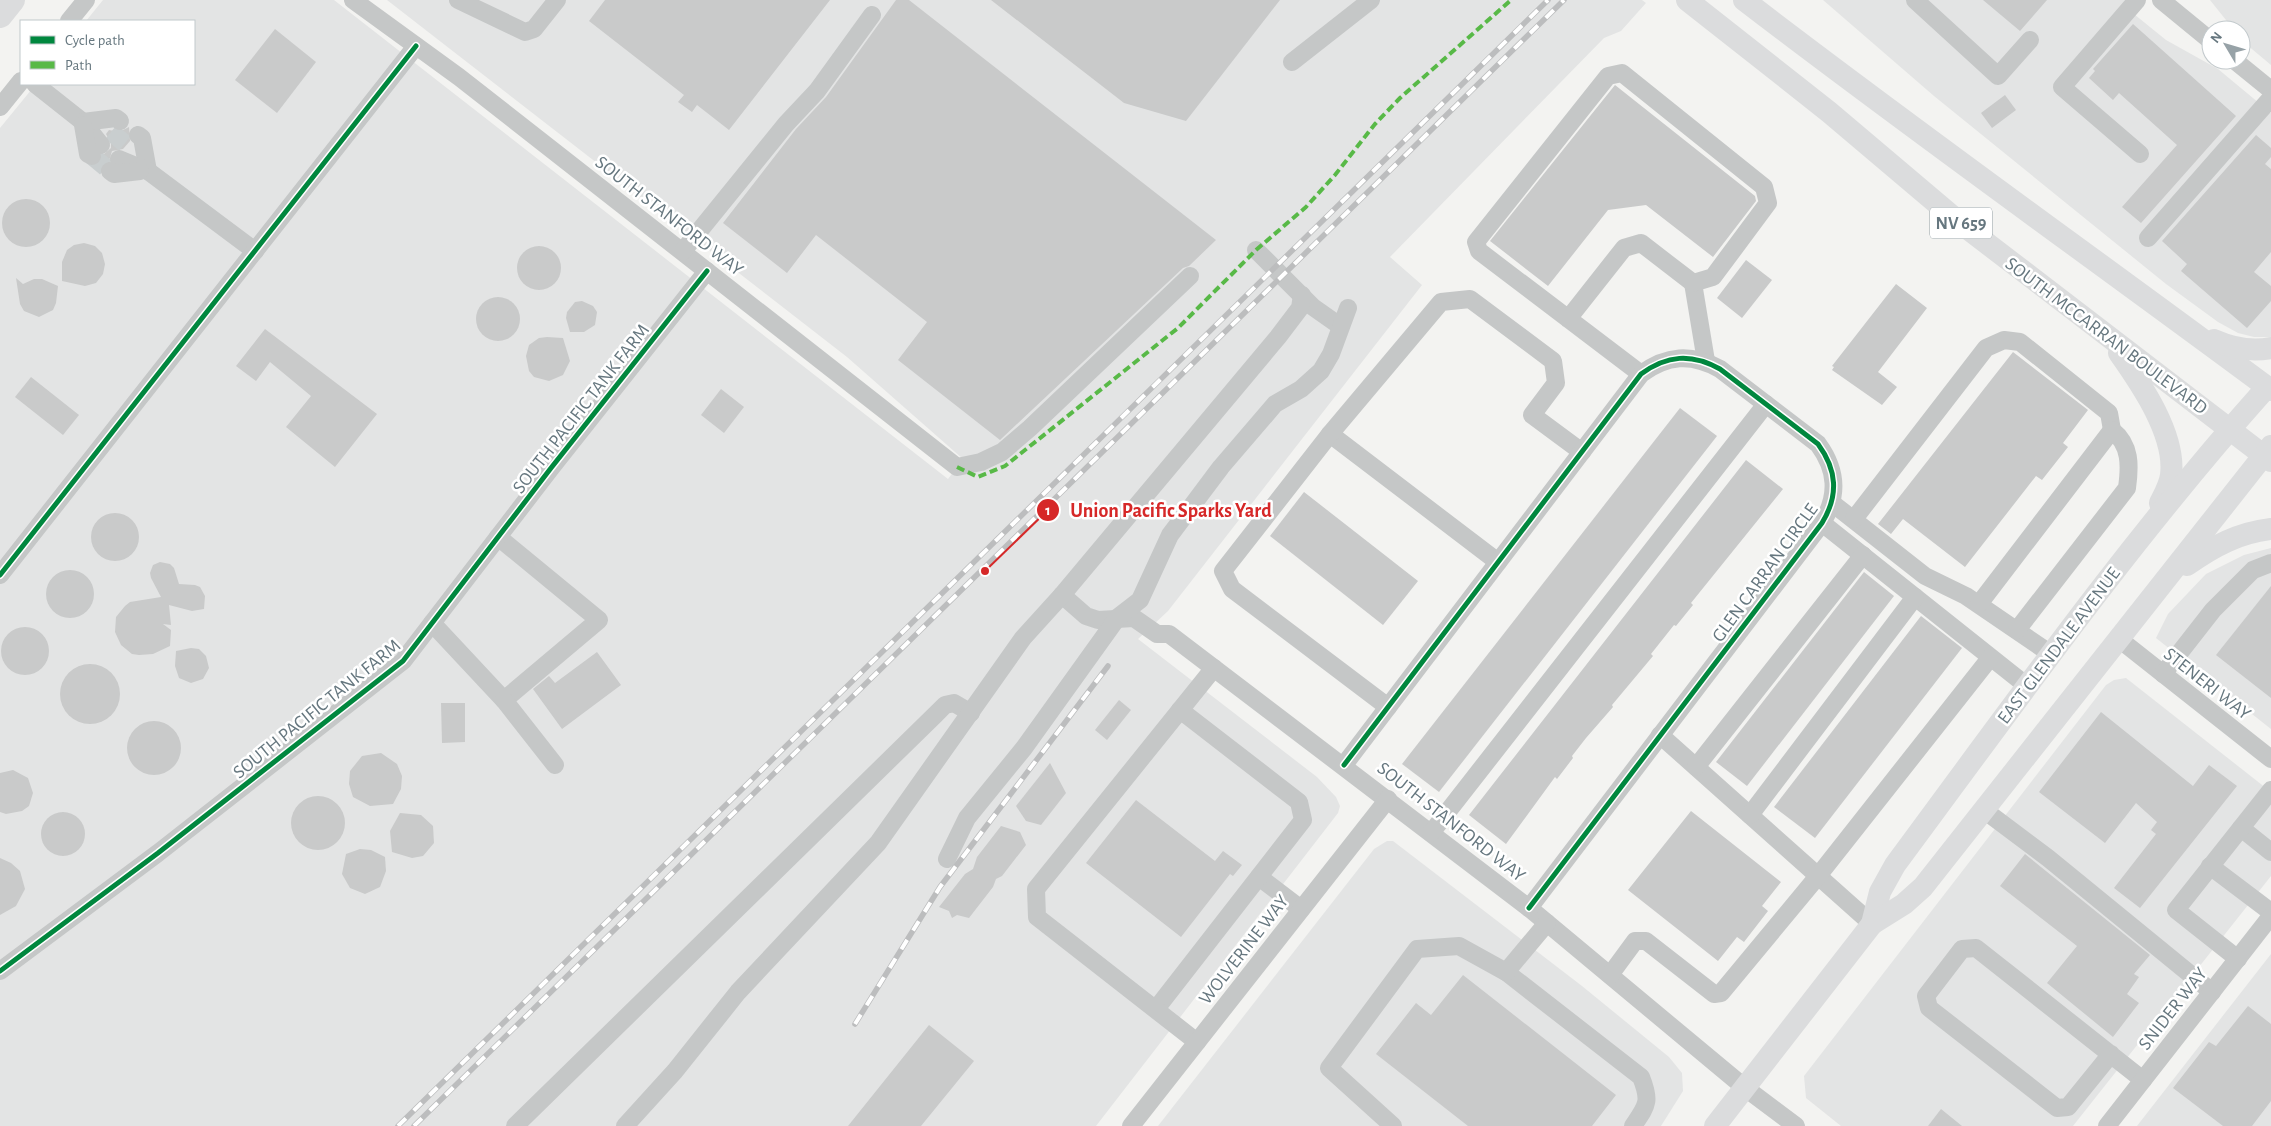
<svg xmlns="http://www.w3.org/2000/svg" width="2271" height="1126" viewBox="0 0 2271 1126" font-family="'Alegreya Sans',sans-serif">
<rect width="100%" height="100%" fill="#f3f3f1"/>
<!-- built -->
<g fill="#e3e4e4">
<polygon points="103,0 334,0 948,479 963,459 847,357 387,0 1642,0 1646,3 1621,31 1604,38 1390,257 1422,285 1168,611 1138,639 1317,777 1336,797 1340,806 1338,813 1096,1126 0,1126 0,128 36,84 194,84 194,21 86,21"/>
<polygon points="1823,0 2137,0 2129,10 2166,40 2218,69 2271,113 2271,337 2254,337 2238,333 2218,322 2166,284 1934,96"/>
<polygon points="2210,0 2271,0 2271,65 2246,44 2241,38 2241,30 2234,30"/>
<polygon points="2271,548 2271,729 2156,638 2168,614 2206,574 2244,555"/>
<polygon points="2126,678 2271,792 2271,876 2073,1126 1841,1126 1806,1098 1804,1076 2106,685 2114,680"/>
<polygon points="1387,841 1393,841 1582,986 1669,1057 1682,1073 1683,1091 1661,1126 1158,1126 1374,849"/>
<polygon points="2271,954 2271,1126 2137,1126"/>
</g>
<!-- building -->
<g fill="#c9caca">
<polygon points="605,0 830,0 729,130 697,105 692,112 678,102 684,95 589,21"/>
<polygon points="896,0 909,0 1216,240 1189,266 1183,268 1000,440 898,360 927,322 816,235 787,273 723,223 796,129 826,97"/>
<polygon points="991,0 1280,0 1186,121 1124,103"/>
<polygon points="1983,0 2047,0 2020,31"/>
<polygon points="2133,24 2236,116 2141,223 2122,207 2177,145 2119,93 2113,100 2089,78 2095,71 2093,69"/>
<polygon points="275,29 316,62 277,113 235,80"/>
<polygon points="1615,85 1755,196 1756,201 1713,257 1646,205 1608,210 1548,286 1490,241"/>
<polygon points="2005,95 2016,110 1992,128 1981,113"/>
<polygon points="129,127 130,141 123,149 112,151 109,161 102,164 100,171 94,166 98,165 103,155 111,148 111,143 106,134 109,130 119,132"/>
<polygon points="2256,135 2271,148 2271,157 2265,164 2271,169 2271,252 2254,272 2271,286 2271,301 2247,328 2181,271 2187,264 2162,241"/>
<circle cx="26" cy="223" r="24"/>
<polygon points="84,243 95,246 102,253 105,264 103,274 96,283 85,286 62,281 62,262 67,250 74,245"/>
<circle cx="539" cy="268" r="22"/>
<polygon points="1746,260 1772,280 1742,318 1717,298"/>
<polygon points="16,278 23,284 34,279 42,279 58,286 56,303 53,310 39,317 24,311 20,304"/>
<polygon points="1896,284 1927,308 1878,372 1897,387 1882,405 1832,370 1834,367 1832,366"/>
<circle cx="498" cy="319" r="22"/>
<polygon points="582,301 593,306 597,312 595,325 584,332 570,332 566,318 567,312 575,302"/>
<polygon points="265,329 377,414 335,467 286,427 311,396 270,362 256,381 236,366"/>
<polygon points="547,337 563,338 570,361 563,375 549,381 534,377 529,371 526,356 529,345 539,338"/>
<polygon points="2013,352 2088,410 2063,443 2068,447 2042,480 2036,476 1965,567 1903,519 1891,534 1878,524"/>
<polygon points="31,377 79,415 63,435 15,397"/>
<polygon points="721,389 744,407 724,433 701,415"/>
<polygon points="1680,408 1717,436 1439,792 1402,764"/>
<polygon points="1746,460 1783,489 1691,603 1693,605 1676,626 1674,625 1651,654 1653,656 1612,705 1613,707 1586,738 1572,756 1573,758 1557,779 1555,777 1506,844 1469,815"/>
<polygon points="1304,492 1418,581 1383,625 1270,536"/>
<circle cx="115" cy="537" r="24"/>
<polygon points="160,562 170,564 174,568 179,584 195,585 200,587 205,596 204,609 192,611 169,605 171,625 163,624 171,630 170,646 153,654 139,655 132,654 121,645 115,632 116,617 125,606 130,602 161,597 151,578 150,573 153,565"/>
<circle cx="70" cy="594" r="24"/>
<polygon points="1864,572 1894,596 1747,786 1716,762"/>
<polygon points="2271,586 2271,698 2216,655"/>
<polygon points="1921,616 1962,648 1815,838 1774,807"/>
<circle cx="25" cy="651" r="24"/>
<polygon points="191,648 199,649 206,656 209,668 203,679 191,683 179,678 175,666 176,651"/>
<polygon points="597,652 621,685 562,729 533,689 549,676 555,683"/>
<circle cx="90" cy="694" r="30"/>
<polygon points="1119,700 1131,710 1107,740 1095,730"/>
<polygon points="441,703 465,703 465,742 442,743"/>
<polygon points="2101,712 2193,786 2209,765 2237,786 2140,908 2114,888 2156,834 2151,830 2157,822 2136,803 2105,843 2039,792"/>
<circle cx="154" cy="748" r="27"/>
<polygon points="381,753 397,764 402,776 401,789 393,804 370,806 353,797 349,784 350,771 362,756"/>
<polygon points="1050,763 1066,793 1041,825 1026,821 1016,806"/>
<polygon points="13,770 28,778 33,793 29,806 22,811 6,814 0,812 0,773"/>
<circle cx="318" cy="823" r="27"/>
<polygon points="1136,800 1215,861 1223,851 1242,865 1233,876 1230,874 1181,937 1086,863"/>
<polygon points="1691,811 1781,882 1762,906 1768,911 1744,942 1737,937 1718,961 1628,890"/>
<circle cx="63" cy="834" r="22"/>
<polygon points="400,813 421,815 433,826 434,843 423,856 412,858 392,852 390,831"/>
<polygon points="1001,826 1020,832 1026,845 1002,876 996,879 993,887 969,918 957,915 952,918 949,911 939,907 965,874 973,869 977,857"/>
<polygon points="360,849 371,850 385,857 386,871 380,887 365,894 350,888 342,874 346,854"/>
<polygon points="2025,854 2150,955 2134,974 2139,977 2127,994 2139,1003 2113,1037 2047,983 2077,946 2000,886"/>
<polygon points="0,858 11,863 20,871 25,889 16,906 0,915"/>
<polygon points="1463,975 1616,1095 1592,1126 1468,1126 1376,1054 1416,1003 1431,1015"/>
<polygon points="2248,1006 2271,1024 2271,1101 2252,1126 2223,1126 2173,1088 2209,1042 2216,1046"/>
<polygon points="929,1025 974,1061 921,1126 848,1126"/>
<polygon points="1941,1109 1962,1126 1928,1126"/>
</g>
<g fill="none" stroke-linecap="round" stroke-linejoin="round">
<!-- minor-tunnel -->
<g stroke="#c9cecf" stroke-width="18" stroke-dasharray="18 9" stroke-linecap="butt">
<polyline points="111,132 129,147"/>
<polyline points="92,156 110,171"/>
</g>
<!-- minor -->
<g stroke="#c5c7c7" stroke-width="18">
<polyline points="353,0 459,77 957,467 981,462 1002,452 1030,428 1190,276"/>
<polyline points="458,0 525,32 534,29 557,0"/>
<polyline points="1915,0 1998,76 2030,40"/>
<polyline points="2137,0 2062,87 2140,154"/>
<polyline points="2161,0 2211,41"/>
<polyline points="69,21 86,0"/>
<polyline points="2234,60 2271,90"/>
<polyline points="1292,62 1371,0"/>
<polyline points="35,84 83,122 101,145"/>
<polyline points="0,107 21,81"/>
<polyline points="83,122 116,118 120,121"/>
<polyline points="83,125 88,154 92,156"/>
<polyline points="138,135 142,138 148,171"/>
<polyline points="119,159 148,171 255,251"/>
<polyline points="110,171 114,174 140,171"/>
<polyline points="2148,238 2271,98"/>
<polyline points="1256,250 1313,307 1340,326"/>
<polyline points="683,251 786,124 817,91 872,15"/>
<polyline points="1693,283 1706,361"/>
<polyline points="1568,319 1624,248 1641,243 1693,283 1713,277 1768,203 1764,187 1622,73 1608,76 1476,242 1479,251 1641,374"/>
<polyline points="1330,434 1498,562"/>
<polyline points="1832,503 1925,576 1966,596 2051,654"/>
<polyline points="1854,519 1986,348 2004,340 2020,342 2109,413 2112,430"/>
<polyline points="1822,523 2027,686"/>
<polyline points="0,575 416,46"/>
<polyline points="1062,595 1086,616 1098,620 1134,618 1157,634 1169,634 1529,908 1744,1087 1796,1126"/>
<path d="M1979,604l133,-174c19,15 18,36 15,58l-110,142"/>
<polyline points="432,623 504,700 599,620 498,537"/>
<polyline points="2119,639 2271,759"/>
<polyline points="2163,674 2213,610 2253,570 2271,563"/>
<polyline points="504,700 555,765"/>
<polyline points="1388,707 1232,589 1223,571 1330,434 1441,302 1470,299 1553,361 1556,383 1532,415 1582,452"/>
<polyline points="1660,735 1872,924"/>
<path d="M1344,765l297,-391c26,-19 50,-21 79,-5l98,75c19,26 21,51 4,79l-293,385"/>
<polyline points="1696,767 1863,555"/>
<polyline points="1984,810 2048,858 2212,992"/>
<polyline points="1750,815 1915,597"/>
<polyline points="2241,828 2271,852"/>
<polyline points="1431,833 1766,404"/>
<polyline points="947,859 967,818 1024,748 1118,617 1140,600 1170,535 1221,467 1275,404 1301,389 1321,371 1331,354 1348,308"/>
<polyline points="2210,866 2271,912"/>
<polyline points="1259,877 1301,909"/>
<polyline points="2238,959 2176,910 2271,790"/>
<polyline points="0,971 158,853 403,661 551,468 707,271"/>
<path d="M1506,972l135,105c10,25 6,28 -8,49"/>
<polyline points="1610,975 1635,941 1646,941 1714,994 1721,993 1818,876 1990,658"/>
<polyline points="1156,1009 1303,820 1299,802 1180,710"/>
<polyline points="1197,1042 1037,917 1036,889 1214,668"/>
<polyline points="2111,1054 2068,1107 2057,1108 1929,1008 1926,996 1962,949 1976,948 2143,1080"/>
<polyline points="515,1126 935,715 945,705 954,703 971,713"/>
<polyline points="625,1126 675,1071 738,992 878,843 1023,638 1062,595 1278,337 1300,308 1302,295"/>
<polyline points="1131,1126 1388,799"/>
<polyline points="1393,1126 1329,1068 1417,949 1459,946 1506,972 1547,923"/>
<polyline points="2107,1126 2271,916"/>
</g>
<!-- major -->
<g stroke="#dbdcdd" stroke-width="22">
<polyline points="1687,0 1829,112 1959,222 2271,461"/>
<path d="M1744,0c173,133 352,260 527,390"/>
<path d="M2214,340c18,8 37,12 57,8"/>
<path d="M2119,353c22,31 57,82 52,122 -1,9 -7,20 -11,28"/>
<path d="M2187,565c27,-19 51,-32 84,-36"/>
<path d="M1872,924l8,-32 15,-27c120,-162 237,-327 372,-478"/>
<polyline points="1715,1126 1872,924 1904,904 1923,887 2271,446"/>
</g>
<!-- highway -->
<polyline stroke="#dbdcdd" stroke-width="26" points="0,15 12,0"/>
<defs>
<g id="rail">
<polyline points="855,1024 940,887 1108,666"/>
<polyline points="398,1126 1548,0"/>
<polyline points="414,1126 1564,0"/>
</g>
</defs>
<!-- rail casing -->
<use href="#rail" stroke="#bcbdbe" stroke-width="5.5"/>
<!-- rail -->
<use href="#rail" stroke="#fff" stroke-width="4" stroke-dasharray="11" stroke-linecap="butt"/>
<!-- quiet -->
<polyline stroke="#58b947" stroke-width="4" stroke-dasharray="8 4" stroke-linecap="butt" points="957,467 978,477 1005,466 1178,328 1256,250 1306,207 1335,175 1375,124 1400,98 1511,0"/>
<defs>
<g id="cycleway">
<polyline points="0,575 416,46"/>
<path d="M1344,765l297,-391c26,-19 50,-21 79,-5l98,75c19,26 21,51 4,79l-293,385"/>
<polyline points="0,971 158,853 403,661 551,468 707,271"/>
</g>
</defs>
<!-- cycleway casing -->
<use href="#cycleway" stroke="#fff" stroke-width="8"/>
<!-- cycleway -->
<use href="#cycleway" stroke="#00873e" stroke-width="5"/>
</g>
<g text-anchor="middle" stroke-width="5" stroke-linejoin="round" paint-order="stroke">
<!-- shield labels -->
<rect fill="#fff" stroke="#94a0a5" stroke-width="1" x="1930" y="207.5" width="62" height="31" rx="4"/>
<g font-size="18" font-weight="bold" fill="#66777f">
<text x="1961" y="229">NV 659</text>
</g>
<!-- street labels -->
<g font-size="19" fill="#66777f" stroke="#fff">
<text transform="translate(670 215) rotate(38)" y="7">SOUTH STANFORD WAY</text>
<text transform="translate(2107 335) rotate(37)" y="7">SOUTH MCCARRAN BOULEVARD</text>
<text transform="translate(580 408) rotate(-52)" y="7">SOUTH PACIFIC TANK FARM</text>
<text transform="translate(1764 572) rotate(-54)" y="7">GLEN CARRAN CIRCLE</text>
<text transform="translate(2058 645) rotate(-53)" y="7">EAST GLENDALE AVENUE</text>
<text transform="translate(2208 683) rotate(38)" y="7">STENERI WAY</text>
<text transform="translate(316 708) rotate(-39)" y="7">SOUTH PACIFIC TANK FARM</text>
<text transform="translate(1452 821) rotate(38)" y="7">SOUTH STANFORD WAY</text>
<text transform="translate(1243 949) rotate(-52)" y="7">WOLVERINE WAY</text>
<text transform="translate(2172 1008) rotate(-52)" y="7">SNIDER WAY</text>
</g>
</g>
<!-- callouts -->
<path fill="none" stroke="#d62828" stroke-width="2" d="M985 571L1048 510"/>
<g fill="#d62828" stroke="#fff" stroke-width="2">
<circle cx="985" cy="571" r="5"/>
<circle cx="1048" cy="510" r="12"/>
</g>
<g font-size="15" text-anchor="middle" font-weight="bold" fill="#fff">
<text x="1048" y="515">1</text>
</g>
<g font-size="20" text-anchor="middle" font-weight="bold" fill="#d62828" stroke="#fff" stroke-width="5" stroke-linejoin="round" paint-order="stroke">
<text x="1171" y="517">Union Pacific Sparks Yard</text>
</g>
<!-- legend -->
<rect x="20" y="20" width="175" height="65" fill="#ffffff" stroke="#c2c9cc"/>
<rect x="30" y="36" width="25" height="8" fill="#00873e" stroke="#c2c9cc"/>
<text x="65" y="45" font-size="15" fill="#66777f">Cycle path</text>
<rect x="30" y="61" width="25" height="8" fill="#58b947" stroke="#c2c9cc"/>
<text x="65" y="70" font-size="15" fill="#66777f">Path</text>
<!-- north arrow -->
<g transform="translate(2226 45) rotate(308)"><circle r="24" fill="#ffffff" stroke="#c2c9cc"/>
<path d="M0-4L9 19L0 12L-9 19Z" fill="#97a2a7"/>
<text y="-8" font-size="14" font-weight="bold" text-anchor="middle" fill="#66777f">N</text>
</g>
</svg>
